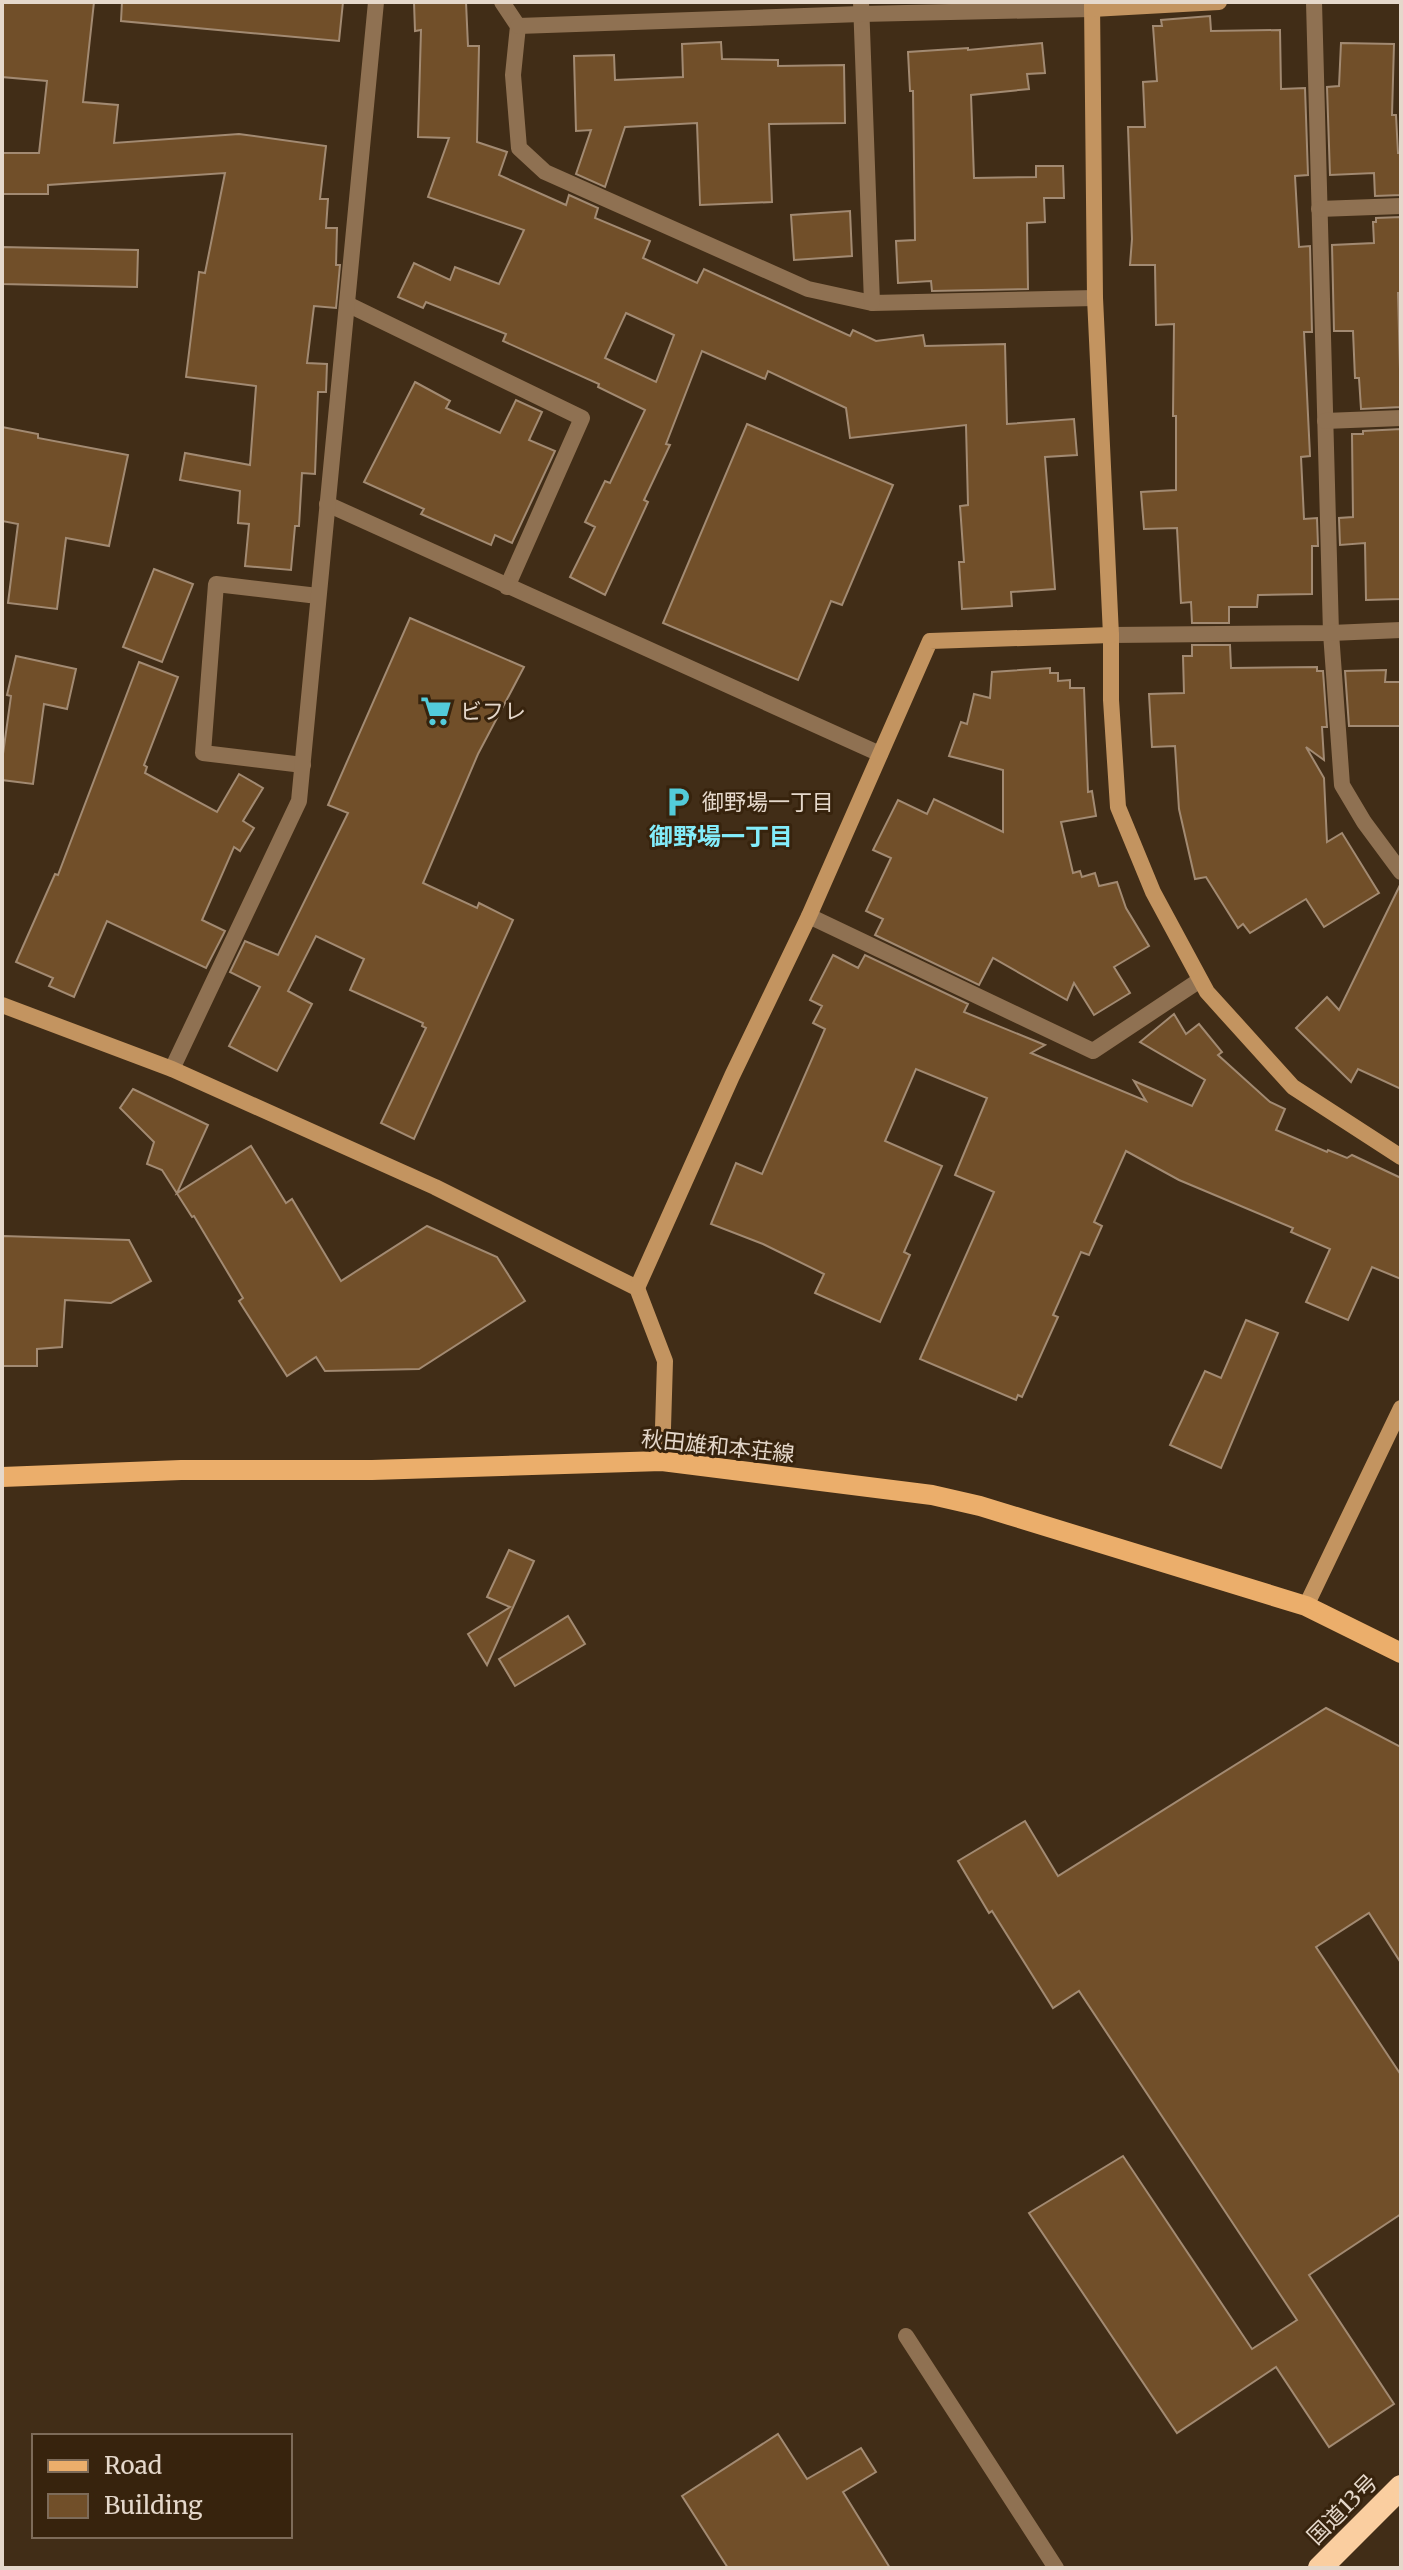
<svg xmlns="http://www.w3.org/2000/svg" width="1403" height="2570" viewBox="0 0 1403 2570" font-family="Merriweather,'Noto Sans JP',serif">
<rect width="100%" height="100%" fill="#412d17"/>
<!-- building -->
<g fill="#714f29" stroke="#a28a72" stroke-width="2" fill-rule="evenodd">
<polygon points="2,2 94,2 83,102 118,105 114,143 239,134 326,146 320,199 328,199 326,228 337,228 336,265 340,265 336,308 314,306 307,363 327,364 326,392 318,392 315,474 302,473 299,526 295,526 291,570 245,566 249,524 238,523 240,491 180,480 185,453 250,465 256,386 186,377 199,272 205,273 225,173 48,185 48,194 2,194 2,153 39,153 47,81 2,77"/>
<polygon points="122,2 343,2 339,41 121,21"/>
<path d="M414,2h52l2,44h11l-2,96 30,10 -8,23 67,30 3,-10 29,13 -3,10 55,23 -7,17 54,25 7,-14 146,67 3,-6 23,11 47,-6 2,11 80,-2 2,80 67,-5 3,36 -32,2 10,132 -44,3 1,14 -50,3 -3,-47h5l-4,-56 8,-1 -2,-80 -116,13 -4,-30 -78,-37 -3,8 -63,-28 -36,93 4,1 -26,55 4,2 -43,93 -35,-18 25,-50 -10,-5 20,-41 5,2 35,-73 -47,-23 1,-3 -96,-43 3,-7 -80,-32 -3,6 -25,-11 16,-34 36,17 5,-13 44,17 25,-54 -96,-33 21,-59 -31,-1 3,-107 -6,1zM626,313l48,22 -18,47 -51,-24z"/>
<polygon points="1210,16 1211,31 1280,30 1281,89 1305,88 1308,175 1295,176 1299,247 1310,246 1312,332 1304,332 1310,456 1301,457 1304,519 1317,518 1318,546 1312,546 1312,594 1258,595 1257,607 1229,607 1229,623 1192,623 1191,602 1181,603 1177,528 1144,529 1141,492 1176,490 1176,416 1173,416 1174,324 1156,325 1155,265 1130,265 1132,239 1128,127 1145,127 1143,82 1157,81 1153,26 1162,26 1161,20"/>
<polygon points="721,42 722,59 778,60 778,66 844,65 845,123 769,124 772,202 700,205 697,123 625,127 605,187 576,174 591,130 576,131 574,56 614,55 615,80 683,77 682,44"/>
<polygon points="1042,43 1045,73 1027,74 1029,89 971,95 974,178 1036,177 1036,166 1063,166 1064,198 1044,198 1045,222 1027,223 1028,289 932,291 931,281 898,283 896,241 915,240 913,91 910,91 908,52 968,48 968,50"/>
<polygon points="1341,43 1394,44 1392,115 1396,115 1398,153 1401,153 1401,195 1375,196 1374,173 1330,175 1327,87 1339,86"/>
<polygon points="850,211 852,256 794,260 791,215"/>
<polygon points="1401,217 1401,293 1398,293 1401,407 1361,409 1359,378 1355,378 1353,331 1334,331 1332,245 1374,243 1373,222 1376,222 1376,218"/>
<polygon points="2,247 138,250 137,287 2,284"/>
<polygon points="415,382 450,401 446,408 500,433 516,400 542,412 529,440 555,451 512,543 495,535 491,545 421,514 424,509 364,482"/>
<polygon points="747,424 893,485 842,605 831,601 798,680 663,623"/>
<polygon points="2,427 38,434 38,438 128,455 109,546 66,538 57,609 8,603 18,524 2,521"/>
<polygon points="1401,429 1401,599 1366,600 1365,543 1340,545 1339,518 1353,517 1352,434 1363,434 1363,431"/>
<polygon points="154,569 193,584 162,662 123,647"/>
<polygon points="410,618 524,667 478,754 423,883 477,908 479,903 513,920 414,1139 381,1123 426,1028 422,1026 423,1023 350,990 364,959 316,936 288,991 312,1004 277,1071 229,1046 260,987 230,972 245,941 278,955 348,813 328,805"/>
<polygon points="1192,645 1230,645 1231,668 1317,667 1317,671 1323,671 1327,727 1322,727 1324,760 1306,747 1324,778 1327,842 1342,833 1379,893 1324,927 1306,899 1250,933 1243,924 1238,928 1206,877 1195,879 1179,809 1175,746 1152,747 1149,694 1184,693 1183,656 1192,656"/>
<polygon points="16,656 76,669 67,709 44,704 33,784 2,780 2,761 11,696 7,695"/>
<polygon points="139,662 178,677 144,765 147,767 145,773 217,812 239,774 263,788 243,821 254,828 240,851 234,847 202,920 225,931 206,968 107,921 74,997 49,986 53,978 16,962 55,874 58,875"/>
<polygon points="1050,668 1050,673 1058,673 1058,681 1070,680 1070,688 1084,688 1088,792 1092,791 1096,816 1061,822 1073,873 1080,871 1082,877 1095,873 1099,886 1117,882 1126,908 1149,946 1114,967 1130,993 1094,1015 1074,983 1067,1000 993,958 979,985 875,935 883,919 866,911 891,858 873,850 898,800 927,814 934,799 1003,832 1003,770 949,756 961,722 967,724 974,694 990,698 992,672"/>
<polygon points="1386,670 1385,682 1401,682 1401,726 1349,726 1345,671"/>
<polygon points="1401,883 1401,1089 1358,1069 1351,1082 1296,1028 1327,997 1339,1010"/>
<polygon points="833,955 858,968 865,955 968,1004 964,1012 1045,1045 1031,1053 1146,1101 1134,1081 1192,1106 1205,1080 1140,1042 1174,1014 1186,1034 1199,1024 1222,1052 1218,1055 1270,1102 1285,1109 1276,1130 1327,1152 1328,1150 1347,1158 1352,1155 1401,1178 1401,1279 1372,1267 1348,1320 1306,1302 1330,1249 1291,1232 1293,1228 1179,1180 1126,1151 1094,1222 1102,1226 1089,1255 1081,1252 1053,1315 1058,1317 1022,1397 1018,1395 1016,1400 920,1359 994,1192 955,1175 987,1098 916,1069 885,1141 942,1166 904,1252 910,1255 880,1322 815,1293 824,1274 763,1244 711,1224 736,1163 762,1174 825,1029 813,1023 822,1006 810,1000"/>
<polygon points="133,1089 208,1125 177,1193 251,1146 286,1203 292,1199 341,1281 427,1226 497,1257 525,1301 419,1369 325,1371 316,1357 287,1376 239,1301 243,1298 194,1216 192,1217 162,1170 147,1164 154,1142 120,1108"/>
<polygon points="3,1236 129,1240 151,1281 111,1303 65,1300 62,1347 37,1349 37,1366 2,1366"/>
<polygon points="1246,1320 1278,1333 1221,1468 1170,1445 1205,1371 1221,1378"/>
<polygon points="509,1550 534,1561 487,1665 468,1634 510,1607 487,1597"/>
<polygon points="568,1616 585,1644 515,1686 499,1659"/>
<polygon points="1326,1708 1401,1747 1401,1963 1369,1913 1316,1947 1401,2075 1401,2214 1309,2275 1394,2404 1329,2447 1276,2367 1177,2433 1029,2213 1123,2156 1252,2349 1297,2320 1079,1991 1053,2008 992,1911 989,1913 958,1861 1025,1821 1058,1876"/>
<polygon points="778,2434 807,2479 861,2448 876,2472 843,2492 890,2568 728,2568 682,2496"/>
</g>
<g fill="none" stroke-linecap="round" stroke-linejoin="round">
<!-- street -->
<g stroke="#8f7152" stroke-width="16">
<polyline points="502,2 518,26 513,75 519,148 545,172 808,289 872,303 1095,298"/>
<polyline points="861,2 872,303"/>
<polyline points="1314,2 1331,633 1342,785 1364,822 1401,872"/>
<polyline points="518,26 861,14 1092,9"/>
<polyline points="1319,209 1401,206"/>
<polyline points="347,304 582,418 507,587"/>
<polyline points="1325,421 1401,418"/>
<polyline points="327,504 880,754"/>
<polyline points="1111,635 1331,633 1401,630"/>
<polyline points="303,765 203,753 216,584 318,596"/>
<polyline points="809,916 1093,1051 1200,980"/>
<polyline points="172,1069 299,801 376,2"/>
<polyline points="906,2336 1056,2568"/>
</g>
<!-- secondary -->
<g stroke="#c39460" stroke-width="16">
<polyline points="1092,2 1095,298 1111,635 1111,700 1118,807 1153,892 1207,992 1293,1087 1401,1157"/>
<polyline points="1092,9 1219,2"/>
<polyline points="2,1005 172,1069 435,1187 637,1288 665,1361 662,1461"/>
<polyline points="637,1288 732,1076 809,916 930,641 1111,635"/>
<polyline points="1306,1606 1401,1408"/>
</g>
<!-- primary -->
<polyline stroke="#ebae6b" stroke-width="20" points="2,1477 181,1470 372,1470 662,1461 932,1495 980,1506 1306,1606 1401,1653"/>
<!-- highway -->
<polyline stroke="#facea0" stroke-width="24" points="1320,2568 1401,2487"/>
</g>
<!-- icons -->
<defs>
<symbol id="supermarket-bare" viewBox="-9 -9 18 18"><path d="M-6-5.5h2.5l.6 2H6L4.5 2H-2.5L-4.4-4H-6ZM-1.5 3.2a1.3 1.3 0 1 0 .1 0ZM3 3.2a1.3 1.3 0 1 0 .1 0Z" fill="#53cbda" stroke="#37230d" stroke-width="2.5" paint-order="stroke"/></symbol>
<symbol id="parking-bare" viewBox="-9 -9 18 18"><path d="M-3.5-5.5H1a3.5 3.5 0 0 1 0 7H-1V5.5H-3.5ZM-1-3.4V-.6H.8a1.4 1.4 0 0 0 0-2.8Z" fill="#53cbda" stroke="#37230d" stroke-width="2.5" paint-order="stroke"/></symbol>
</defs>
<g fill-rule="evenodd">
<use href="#supermarket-bare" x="414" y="689" width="44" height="44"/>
<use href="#parking-bare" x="656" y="780" width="44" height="44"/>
</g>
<g text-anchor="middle" stroke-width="6" stroke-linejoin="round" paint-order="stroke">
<!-- poi labels -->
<g font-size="22" fill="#e5d8cb" stroke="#37230d" text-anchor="start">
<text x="460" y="719">ビフレ</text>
<text x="702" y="810">御野場一丁目</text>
</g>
<!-- street labels -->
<g font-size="22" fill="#e5d8cb" stroke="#37230d">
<text transform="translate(718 1446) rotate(6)" y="8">秋田雄和本荘線</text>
<text transform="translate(1342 2509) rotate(-45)" y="8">国道13号</text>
</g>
<!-- neighbourhood labels -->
<g font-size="24" font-weight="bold" fill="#83edfb" stroke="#37230d">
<text x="721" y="845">御野場一丁目</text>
</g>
</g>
<!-- border -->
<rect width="1403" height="2570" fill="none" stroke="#e5d8cb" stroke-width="8"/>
<!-- legend -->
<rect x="32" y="2434" width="260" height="104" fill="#37230d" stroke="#7d6b59" stroke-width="2"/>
<rect x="48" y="2460" width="40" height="12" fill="#ebae6b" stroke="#7d6b59" stroke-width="2"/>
<text x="104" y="2474" font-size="24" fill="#e5d8cb">Road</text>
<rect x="48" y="2494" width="40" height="24" fill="#714f29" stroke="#7d6b59" stroke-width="2"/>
<text x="104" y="2514" font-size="24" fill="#e5d8cb">Building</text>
</svg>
